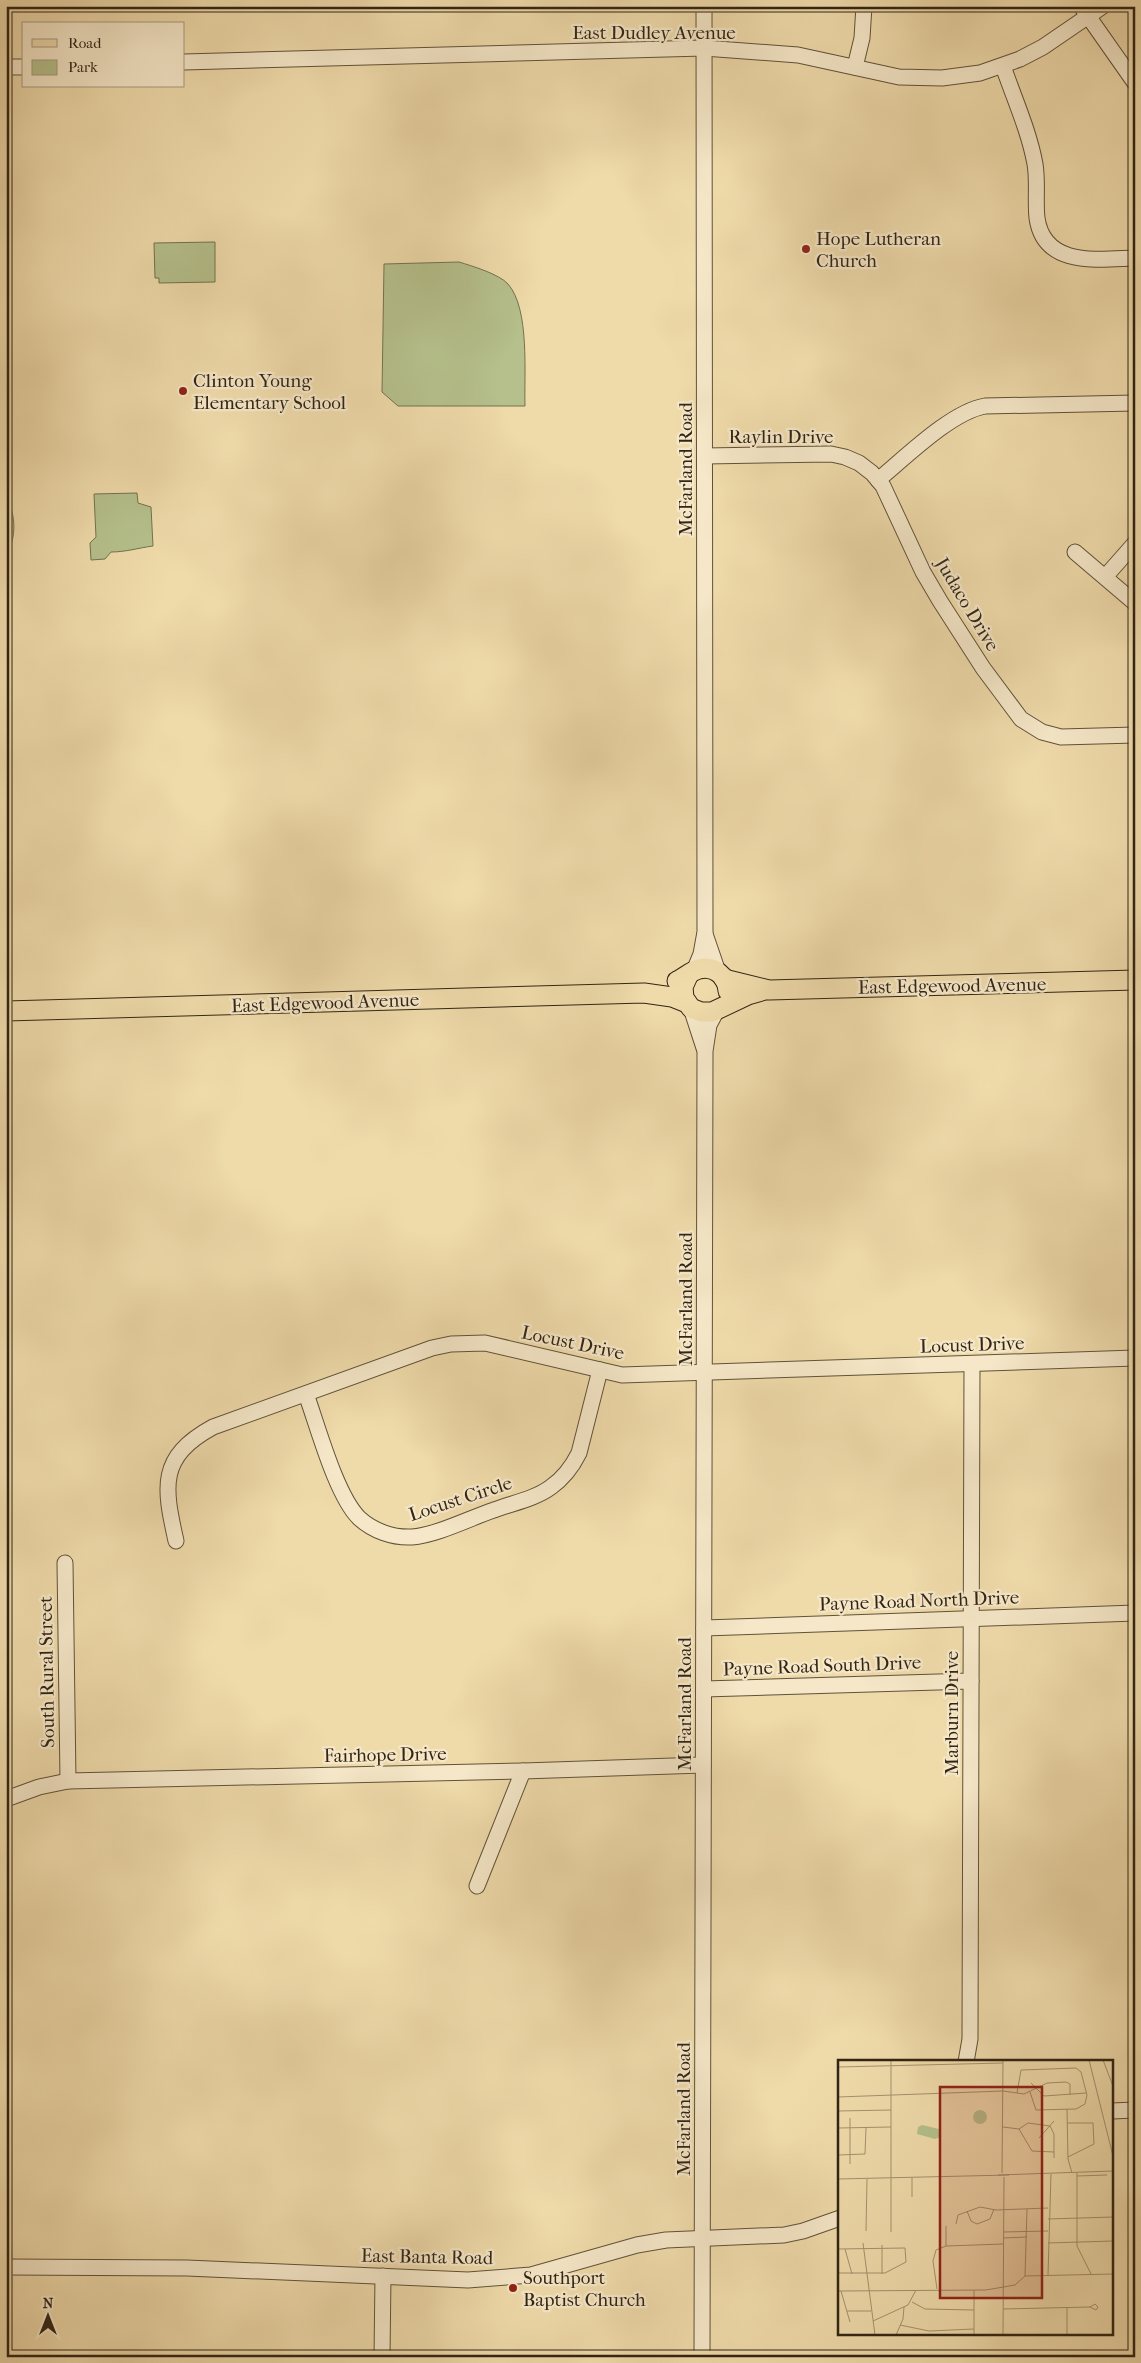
<svg xmlns="http://www.w3.org/2000/svg" width="1141" height="2363" viewBox="0 0 1141 2363" font-family="'IM FELL French Canon',serif">
<rect width="100%" height="100%" fill="#efdaaa"/>
<filter id="stains"><feTurbulence type="fractalNoise" baseFrequency=".004" numOctaves="4"/><feColorMatrix values="0 0 0 0 .2 0 0 0 0 .09 0 0 0 0 .02 0 0 0 .5 -.17"/></filter>
<radialGradient id="worn" r=".72"><stop offset=".6" stop-color="#630" stop-opacity="0"/><stop offset="1" stop-color="#630" stop-opacity=".3"/></radialGradient>
<!-- green -->
<g fill="#b5c08c" stroke="#737250">
<polygon points="215,242 215,282 159,283 159,278 155,278 154,243"/>
<path d="M459,262c13,4 40,12 49,22 22,25 16,91 17,122h-127l-16,-14 2,-128z"/>
<path d="M137,493l1,10 13,4 2,39c-15,2 -27,6 -42,6l-6,7 -14,1 -1,-17 6,-6 -2,-43z"/>
<path d="M6,495c10,21 11,41 0,62z"/>
</g>
<g fill="none" stroke-linecap="round" stroke-linejoin="round">
<defs>
<g id="minor">
<polyline points="1081,6 1135,83"/>
<polyline points="184,62 704,48 798,55 899,77 942,78 980,73 1020,59 1043,47 1103,6"/>
<path d="M1003,66c11,32 26,65 32,98 3,18 0,36 2,54 7,50 62,41 98,40"/>
<polyline points="6,67 24,67"/>
<polyline points="855,67 862,38 864,6"/>
<polyline points="705,456 831,454 845,457 859,463 872,473 883,486 923,572 940,601 983,668 1021,719 1042,732 1061,737 1135,735"/>
<path d="M878,480c28,-23 73,-68 107,-74l150,-3"/>
<polyline points="1075,552 1135,603"/>
<polyline points="1105,577 1135,543"/>
<polyline points="705,934 718,972"/>
<polyline points="694,971 701,954 705,932 704,6"/>
<polyline points="691,1008 704,1048"/>
<path d="M306,1394c12,33 30,101 53,124 14,13 34,20 53,19 25,-2 58,-19 82,-27 18,-7 41,-11 57,-23 13,-9 21,-20 28,-34l21,-83"/>
<path d="M176,1541c-12,-54 -18,-84 37,-114l219,-79 19,-4 34,-1 137,32 513,-17"/>
<polyline points="65,1563 68,1781"/>
<polyline points="704,1628 1135,1613"/>
<polyline points="704,1689 971,1681"/>
<polyline points="6,1799 39,1787 68,1781 523,1771 703,1765"/>
<polyline points="477,1886 523,1771"/>
<polyline points="966,2062 970,2039 972,1364"/>
<polyline points="1112,2111 1135,2110"/>
<polyline points="6,2267 187,2268 468,2280 531,2275 637,2245 666,2240 784,2235 803,2231 840,2218"/>
<polyline points="382,2357 383,2276"/>
<polyline points="702,2357 705,1051 709,1025 717,1010"/>
</g>
<g id="major">
<polyline points="688,976 683,987 684,998 691,1008 701,1012 712,1012 748,995 765,990"/>
<polyline points="724,979 769,990 1135,980"/>
<path d="M677,981c7,-3 14,-10 22,-12 15,-4 28,7 29,22"/>
<polyline points="6,1011 644,993 672,997 687,1003"/>
</g>
</defs>
<!-- minor casing -->
<use href="#minor" stroke="#60523a" stroke-width="17"/>
<!-- major casing -->
<use href="#major" stroke="#312515" stroke-width="21"/>
<!-- minor -->
<use href="#minor" stroke="#f5e7c8" stroke-width="15"/>
<!-- major -->
<use href="#major" stroke="#efdaaa" stroke-width="19"/>
</g>
<!-- markers -->
<g fill="#8f2418" stroke="#f5e7c8" stroke-width="2">
<circle cx="806" cy="249" r="5"/>
<circle cx="183" cy="391" r="5"/>
<circle cx="513" cy="2288" r="5"/>
</g>
<g text-anchor="middle" stroke-width="4.5" stroke-linejoin="round" paint-order="stroke">
<!-- street labels -->
<g font-size="19" fill="#312515" stroke="#f5e7c8">
<text x="654" y="39">East Dudley Avenue</text>
<text x="781" y="443">Raylin Drive</text>
<text transform="translate(685 469) rotate(-90)" y="7">McFarland Road</text>
<text transform="translate(968 604) rotate(59)" y="7">Judaco Drive</text>
<text transform="translate(952 985) rotate(-1)" y="7">East Edgewood Avenue</text>
<text transform="translate(325 1002) rotate(-2)" y="7">East Edgewood Avenue</text>
<text transform="translate(685 1299) rotate(-90)" y="7">McFarland Road</text>
<text transform="translate(573 1342) rotate(12)" y="7">Locust Drive</text>
<text transform="translate(972 1344) rotate(-2)" y="7">Locust Drive</text>
<text transform="translate(460 1498) rotate(-18)" y="7">Locust Circle</text>
<text transform="translate(919 1600) rotate(-2)" y="7">Payne Road North Drive</text>
<text transform="translate(822 1665) rotate(-2)" y="7">Payne Road South Drive</text>
<text transform="translate(46 1672) rotate(-91)" y="7">South Rural Street</text>
<text transform="translate(684 1704) rotate(-90)" y="7">McFarland Road</text>
<text transform="translate(951 1713) rotate(-90)" y="7">Marburn Drive</text>
<text transform="translate(385 1754) rotate(-1)" y="7">Fairhope Drive</text>
<text transform="translate(683 2109) rotate(-90)" y="7">McFarland Road</text>
<text transform="translate(427 2256) rotate(1)" y="7">East Banta Road</text>
</g>
<!-- poi labels -->
<g font-size="19" fill="#312515" stroke="#f5e7c8" text-anchor="start">
<text x="816" y="245">Hope Lutheran<tspan x="816" dy="22">Church</tspan></text>
<text x="193" y="387">Clinton Young<tspan x="193" dy="22">Elementary School</tspan></text>
<text x="523" y="2284">Southport<tspan x="523" dy="22">Baptist Church</tspan></text>
</g>
</g>
<!-- overview -->
<g transform="translate(838 2060)">
<rect width="275" height="275" fill="#efdaaa"/>
<path d="M135 57a7 7 0 1 1 14 0a7 7 0 1 1-14 0ZM84,65l17,4 2,8 -6,2 -18,-5 1,-7z" fill="#b5c08c"/>
<path fill="none" stroke="#a3926e" stroke-width="1" d="M53,0v118M251,0l24,96M265,0l10,26M0,7l165,-4M193,23l13,13 42,-3M192,32l6,18 40,-1 9,-5M179,33l4,-23 55,-2 5,4 6,23 -2,9M0,37l165,-6 21,3 23,-11 19,-1 4,2v11M229,49l1,50 4,14M0,51l53,-1M229,63h26l1,21 -26,13M212,66l4,8v24M165,67l16,2M0,68l53,-1M181,69l13,22 22,1M181,69l9,-6 22,3M201,78l15,-17M0,95l27,-1 1,-26M12,104v-46M164,113l1,-113M239,113v73l14,28M160,115l115,-4M239,116l30,-1M0,119l171,-4M74,137v-19M129,151l4,10 6,3 13,-5 4,-10M210,159l65,-2M118,164l2,-9 22,-8 16,3 52,-2M108,166v20M28,171l1,-52M53,172v-54M165,172l45,-1M165,178l24,-1M25,183l12,92M210,183l65,-2M0,189l67,-1 1,14 -21,11h-47M7,189l7,25M44,214v-29M210,215l3,-101M187,216l2,-67M99,229l-4,-28 3,-11 10,-4 57,-2M136,230v45M0,231l148,-1 29,-5 10,-9 88,-2M3,231l9,31M74,242l13,7 49,1M165,249l87,-2 5,-3 3,3 -2,3 -6,-3M9,251h24M35,261l35,-16 8,-15M62,265l29,6 45,-2M58,275l7,-16 1,-12M165,275l1,-158M229,275v-27"/>
<path fill="#8f2418" fill-opacity="0.15" stroke="#8f2418" stroke-width="2.5" d="M102,27h102v211h-102z"/>
<rect width="275" height="275" fill="none" stroke="#312515" stroke-width="2.5"/>
</g>
<!-- margin -->
<rect width="1141" height="2363" fill="none" stroke="#efdaaa" stroke-width="25"/>
<rect x="8" y="8" width="1126" height="2348" fill="none" stroke="#312515" stroke-width="2.5"/>
<rect x="12" y="12" width="1116" height="2338" fill="none" stroke="#312515"/>
<!-- legend -->
<rect x="22" y="22" width="162" height="65" fill="#f5e7c8" stroke="#a79980"/>
<rect x="32" y="39" width="25" height="8" fill="#efdaaa" stroke="#a79980"/>
<text x="68" y="48" font-size="15" fill="#312515">Road</text>
<rect x="32" y="60" width="25" height="15" fill="#b5c08c" stroke="#a79980"/>
<text x="68" y="72" font-size="15" fill="#312515">Park</text>
<!-- north arrow -->
<g transform="translate(48 2316)" stroke="#f5e7c8" stroke-width="4" paint-order="stroke">
<path d="M0-4L9 19L0 12L-9 19Z" fill="#312515"/>
<text y="-8" font-size="14" font-weight="bold" text-anchor="middle" fill="#312515">N</text>
</g>
<rect width="100%" height="100%" filter="url(#stains)"/>
<rect width="100%" height="100%" fill="url(#worn)"/>
</svg>
